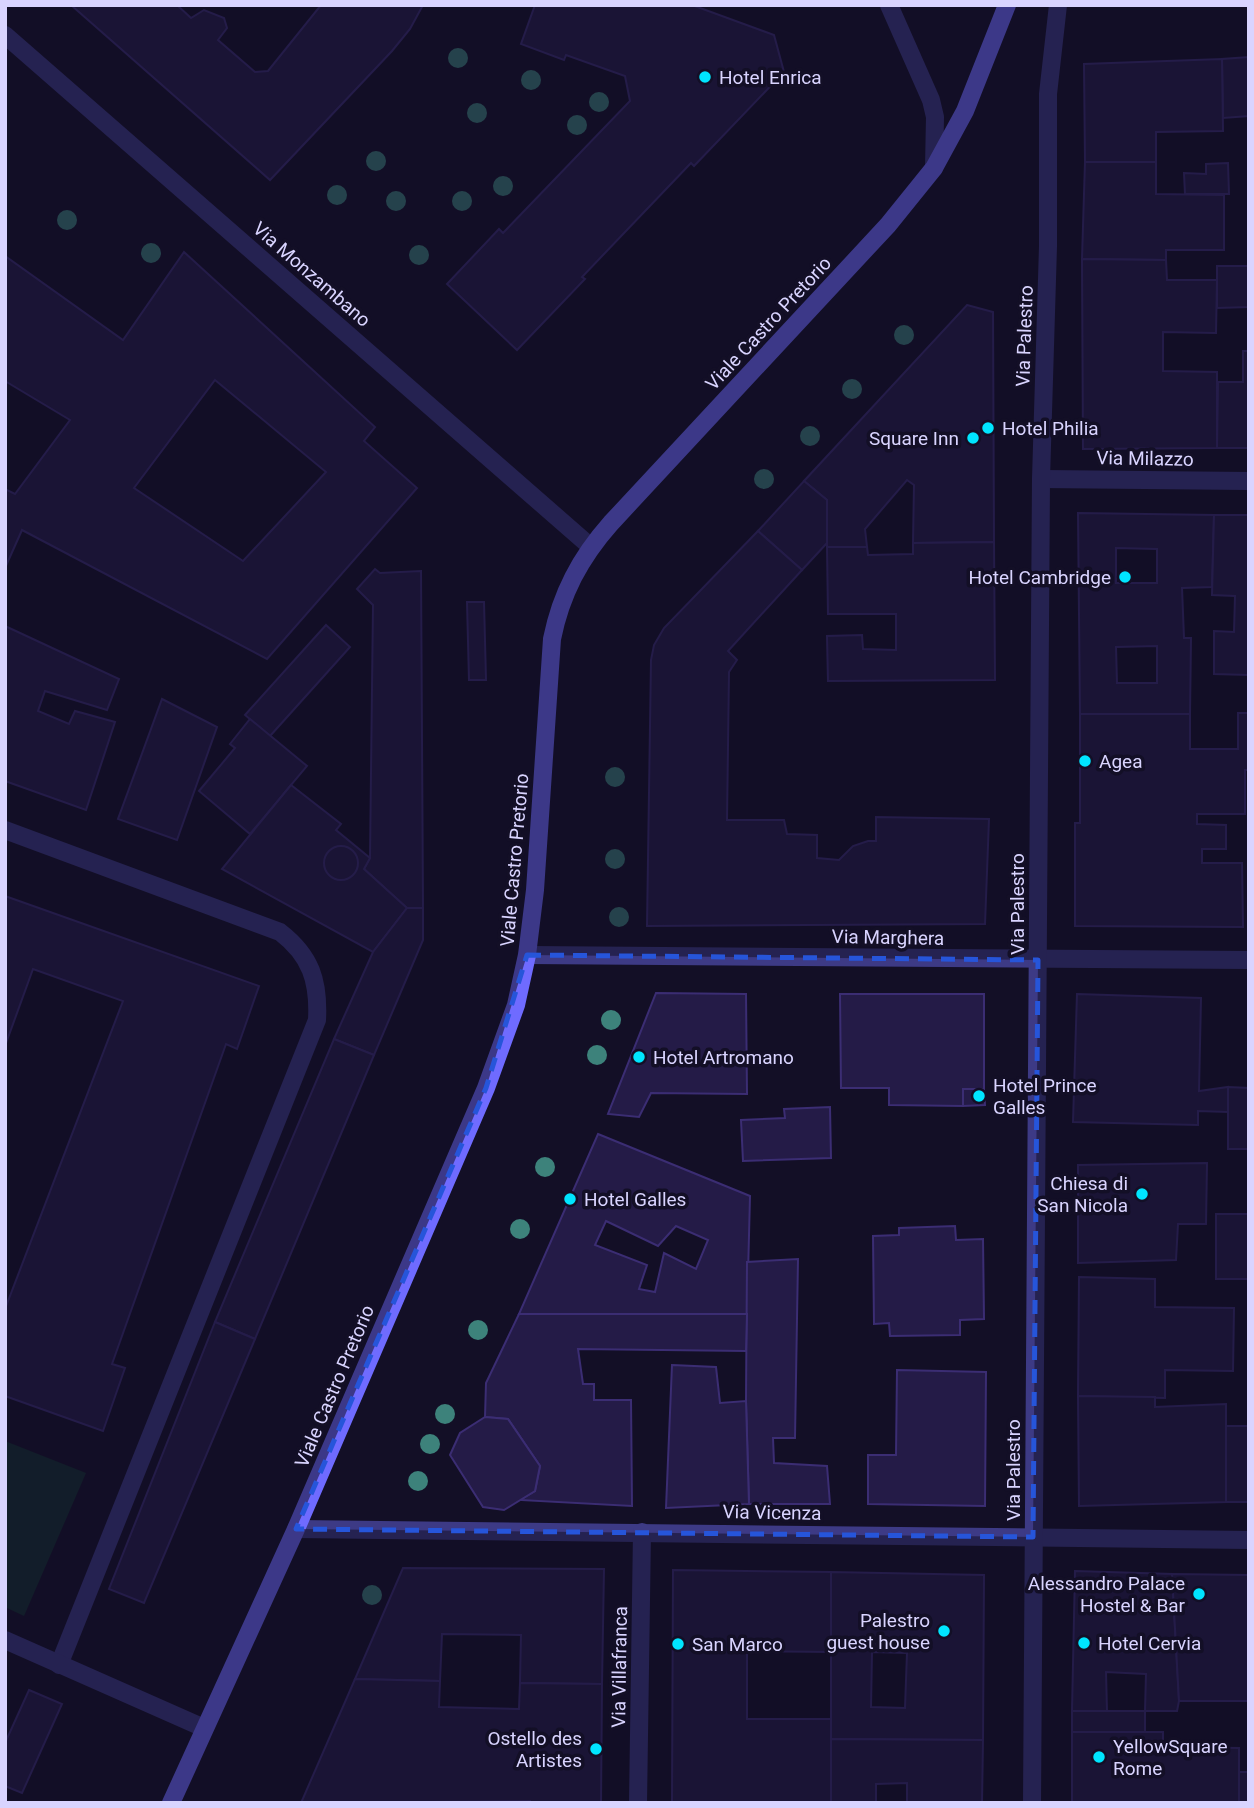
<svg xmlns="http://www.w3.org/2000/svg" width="1254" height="1808" viewBox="0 0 1254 1808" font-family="Roboto,sans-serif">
<rect width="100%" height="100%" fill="#130f26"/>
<!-- green -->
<polygon fill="#12302f" points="5,1441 86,1473 24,1616 5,1607"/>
<!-- building -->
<g fill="#241b47" stroke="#3b2d73" stroke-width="2" fill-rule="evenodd">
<polygon points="71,5 177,5 191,18 204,10 224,18 227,28 218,40 255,72 268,71 321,5 423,5 410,29 392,51 270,180"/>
<polygon points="535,5 692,5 774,35 784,72 694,166 691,163 582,277 585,279 517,350 447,284 499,229 503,233 630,101 625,76 566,55 564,60 521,44"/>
<polygon points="1249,57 1249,116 1223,118 1222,59"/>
<polygon points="1222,59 1223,131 1156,132 1156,162 1085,162 1084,64"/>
<polygon points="1085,162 1156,162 1156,194 1224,195 1224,250 1166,250 1166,260 1082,259"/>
<polygon points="1228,163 1229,194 1185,194 1184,173 1206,174 1206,164"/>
<path d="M184,252l191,175 -11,14 53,47 -150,171 -245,-129 -17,38v-79l10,5 55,-74 -65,-39v-125l118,84zM215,380l111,92 -83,89 -109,-73z"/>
<polygon points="1082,259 1166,260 1167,280 1217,280 1216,333 1163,332 1163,371 1217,372 1217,448 1083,449"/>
<polygon points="1217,266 1249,266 1249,307 1217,308"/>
<polygon points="967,305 993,312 994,542 913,543 914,485 907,480 865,529 867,547 827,547 827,500 804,481"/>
<polygon points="1243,351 1249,351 1249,448 1217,448 1218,382 1243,382"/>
<polygon points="804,481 827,500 827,543 802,570 758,531"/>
<path d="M1078,513l136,2 -2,72 -30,1 2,50h7l-1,76h-110zM1116,548l41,1v34h-41zM1157,646v37h-40l-1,-36z"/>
<polygon points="1214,515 1249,515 1249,675 1214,674 1214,631 1234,632 1235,596 1212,595"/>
<polygon points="758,531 802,570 728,651 737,660 729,672 727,820 784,820 787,834 817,835 817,858 839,860 853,846 868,841 876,841 876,817 989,819 985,924 647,926 651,660 654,645 664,628"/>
<polygon points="994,542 995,680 828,681 827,636 862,635 863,649 896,650 896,614 828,614 827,547 867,547 868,555 913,554 913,543"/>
<polygon points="375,569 380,573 421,571 423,908 407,908 364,869 370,858 373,605 357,589"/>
<polygon points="467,602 484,602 486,680 469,680"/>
<polygon points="326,625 350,647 270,736 245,715"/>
<polygon points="5,626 119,679 107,710 45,691 38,711 69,724 75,711 115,722 86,810 5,781"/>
<polygon points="162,699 217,727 177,840 118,819"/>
<polygon points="1238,713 1249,713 1249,770 1245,770 1245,814 1197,814 1197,824 1226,825 1226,849 1202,849 1202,863 1242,863 1243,927 1075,926 1075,823 1080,823 1080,714 1190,714 1190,749 1238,749"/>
<polygon points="250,719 307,766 250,834 199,791 235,748 230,744"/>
<polygon points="291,785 341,824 336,830 370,858 364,869 407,908 373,952 222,869"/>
<circle cx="341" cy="863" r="17"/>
<polygon points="5,896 259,986 237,1049 226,1044 112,1364 125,1368 103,1431 5,1396 5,1309 123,1001 33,969 5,1046"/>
<polygon points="407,908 423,908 423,940 374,1055 334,1039 373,952"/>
<polygon points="656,993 746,994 747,1094 651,1093 639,1117 608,1114"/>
<polygon points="840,994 984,994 984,1089 963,1089 963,1106 889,1105 889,1088 841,1088"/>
<polygon points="1077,994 1201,998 1199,1091 1228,1087 1228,1112 1198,1111 1198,1125 1073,1122"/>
<polygon points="334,1039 374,1055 255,1339 215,1322"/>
<polygon points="1228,1087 1249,1088 1249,1149 1228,1149"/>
<polygon points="963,1089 984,1089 985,1105 963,1106"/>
<polygon points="830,1107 831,1158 743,1161 741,1120 785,1118 784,1109"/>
<path d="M598,1134l152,62 -3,118h-228zM606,1221l52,25 18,-20 32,14 -12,29 -32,-16 -9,39 -16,-3 8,-24 -52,-20z"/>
<polygon points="1207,1163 1206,1224 1178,1224 1176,1260 1078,1263 1078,1165"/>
<rect x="1216" y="1214" width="33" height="65"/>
<polygon points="955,1226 956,1240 983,1239 984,1319 960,1320 960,1335 890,1336 889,1323 874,1324 873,1236 899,1235 899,1228"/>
<polygon points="798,1259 795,1438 773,1438 774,1463 827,1466 830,1504 749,1504 746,1401 747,1262"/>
<polygon points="1079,1277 1155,1279 1155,1307 1234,1308 1233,1371 1165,1370 1165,1398 1078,1396"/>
<polygon points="519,1314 747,1314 746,1351 578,1349 583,1384 594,1384 594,1400 631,1400 632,1506 520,1500 535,1491 540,1466 508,1419 485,1417 486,1383"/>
<polygon points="215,1322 255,1339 144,1603 109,1589"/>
<polygon points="672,1365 716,1367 720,1403 746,1401 749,1504 666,1508"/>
<polygon points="897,1370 986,1372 985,1506 868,1504 868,1455 896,1455"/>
<polygon points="1078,1396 1155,1397 1155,1407 1226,1404 1226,1502 1079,1506"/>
<polygon points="485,1417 508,1419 540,1466 535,1491 504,1510 483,1507 450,1455 460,1433"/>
<rect x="1226" y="1426" width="23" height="76"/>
<polygon points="403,1568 604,1569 602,1684 520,1683 521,1635 442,1634 440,1681 355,1679"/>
<polygon points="673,1570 831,1572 831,1652 747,1651 747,1719 831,1719 831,1803 672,1803"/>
<polygon points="1075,1571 1172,1574 1179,1701 1177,1711 1145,1711 1146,1674 1106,1672 1107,1711 1072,1711"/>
<path d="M831,1572l153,3 -1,165 -152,-1zM872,1652l35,1 -2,55 -34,-1z"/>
<polygon points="1172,1574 1249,1575 1249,1701 1179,1701"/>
<polygon points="355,1679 440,1681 439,1707 519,1709 520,1683 602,1684 601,1803 530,1803 530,1801 301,1803"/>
<polygon points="29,1690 62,1704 22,1793 5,1786 5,1743"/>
<rect x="1072" y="1711" width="73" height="21"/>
<polygon points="1072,1732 1163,1732 1163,1747 1239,1748 1239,1803 1072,1803"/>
<polygon points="831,1739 983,1740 982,1803 907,1803 907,1783 876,1784 876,1803 831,1803"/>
<rect x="1239" y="1772" width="10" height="31"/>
</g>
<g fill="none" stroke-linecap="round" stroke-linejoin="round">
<!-- service -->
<g stroke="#3d3a85" stroke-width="18">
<path d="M5,830l275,102c31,24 39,49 37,88l-258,645"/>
<polyline points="5,1640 204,1728"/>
</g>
<!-- minor -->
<g stroke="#3d3a85" stroke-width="18">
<polyline points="5,35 591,547"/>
<polyline points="1041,479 1249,481"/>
<polyline points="527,955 1249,960"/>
<polyline points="296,1529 1249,1540"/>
<polyline points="638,1803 642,1532"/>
<polyline points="1032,1803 1041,479 1048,246 1048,94 1058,5"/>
</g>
<!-- tertiary -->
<polyline stroke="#3d3a85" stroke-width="18" points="889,5 931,100 935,117 934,168"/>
<!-- secondary -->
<path stroke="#6f6bff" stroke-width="18" d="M171,1803l125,-274 190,-441 30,-83 11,-50 8,-65 17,-251c9,-45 28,-81 59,-116l277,-298 46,-57 31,-57 42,-106"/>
</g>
<!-- trees -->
<g fill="#3d827b">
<circle cx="458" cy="58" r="10"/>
<circle cx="531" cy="80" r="10"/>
<circle cx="599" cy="102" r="10"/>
<circle cx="477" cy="113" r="10"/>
<circle cx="577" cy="125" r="10"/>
<circle cx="376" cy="161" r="10"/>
<circle cx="503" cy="186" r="10"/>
<circle cx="337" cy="195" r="10"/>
<circle cx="396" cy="201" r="10"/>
<circle cx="462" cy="201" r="10"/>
<circle cx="67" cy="220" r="10"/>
<circle cx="151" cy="253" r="10"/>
<circle cx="419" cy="255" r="10"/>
<circle cx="904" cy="335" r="10"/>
<circle cx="852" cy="389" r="10"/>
<circle cx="810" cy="436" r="10"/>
<circle cx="764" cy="479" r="10"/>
<circle cx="615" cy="777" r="10"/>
<circle cx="615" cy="859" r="10"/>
<circle cx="619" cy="917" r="10"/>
<circle cx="611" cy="1020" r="10"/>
<circle cx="597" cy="1055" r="10"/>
<circle cx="545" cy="1167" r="10"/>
<circle cx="520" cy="1229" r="10"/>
<circle cx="478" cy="1330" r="10"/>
<circle cx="445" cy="1414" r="10"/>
<circle cx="430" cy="1444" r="10"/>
<circle cx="418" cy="1481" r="10"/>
<circle cx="372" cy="1595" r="10"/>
</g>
<!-- marked area -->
<path d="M0 0H1254V1808H0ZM527,955l511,5 -5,577 -737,-8 190,-441z" fill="#130f26" fill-opacity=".55" fill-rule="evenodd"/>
<path fill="none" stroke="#2655da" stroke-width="5" stroke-dasharray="14 9" stroke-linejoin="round" d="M527,955l511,5 -5,577 -737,-8 190,-441z"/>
<!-- markers -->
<g fill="#00e5ff" stroke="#130f26" stroke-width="2.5">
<circle cx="705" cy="77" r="7"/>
<circle cx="988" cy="428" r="7"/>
<circle cx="973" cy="438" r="7"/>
<circle cx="1125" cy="577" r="7"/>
<circle cx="1085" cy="761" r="7"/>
<circle cx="639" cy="1057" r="7"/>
<circle cx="979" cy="1096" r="7"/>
<circle cx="1142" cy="1194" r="7"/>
<circle cx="570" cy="1199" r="7"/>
<circle cx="1199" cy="1594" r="7"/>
<circle cx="944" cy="1631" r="7"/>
<circle cx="1084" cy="1643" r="7"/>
<circle cx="678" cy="1644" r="7"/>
<circle cx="596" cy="1749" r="7"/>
<circle cx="1099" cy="1757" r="7"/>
</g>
<g text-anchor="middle" stroke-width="7" stroke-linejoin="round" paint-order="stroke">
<!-- poi labels -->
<g font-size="19" fill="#d9d4ff" stroke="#130f26" text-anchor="start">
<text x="719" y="84">Hotel Enrica</text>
<text x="1002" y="435">Hotel Philia</text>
<text x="959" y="445" text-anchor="end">Square Inn</text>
<text x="1111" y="584" text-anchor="end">Hotel Cambridge</text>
<text x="1099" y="768">Agea</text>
<text x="653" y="1064">Hotel Artromano</text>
<text x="993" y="1092">Hotel Prince<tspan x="993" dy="22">Galles</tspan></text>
<text x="1128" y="1190" text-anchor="end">Chiesa di<tspan x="1128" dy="22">San Nicola</tspan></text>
<text x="584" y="1206">Hotel Galles</text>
<text x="1185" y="1590" text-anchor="end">Alessandro Palace<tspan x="1185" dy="22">Hostel &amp; Bar</tspan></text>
<text x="930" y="1627" text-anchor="end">Palestro<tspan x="930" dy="22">guest house</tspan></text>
<text x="1098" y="1650">Hotel Cervia</text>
<text x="692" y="1651">San Marco</text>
<text x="582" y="1745" text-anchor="end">Ostello des<tspan x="582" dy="22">Artistes</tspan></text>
<text x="1113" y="1753">YellowSquare<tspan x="1113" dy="22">Rome</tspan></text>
</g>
<!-- street labels -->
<g font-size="19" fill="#d9d4ff" stroke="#130f26">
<text transform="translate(312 274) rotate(41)" y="7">Via Monzambano</text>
<text transform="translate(768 323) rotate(-47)" y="7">Viale Castro Pretorio</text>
<text transform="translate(1024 336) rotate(-88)" y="7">Via Palestro</text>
<text transform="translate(1145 458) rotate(1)" y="7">Via Milazzo</text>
<text transform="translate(514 860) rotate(-85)" y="7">Viale Castro Pretorio</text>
<text transform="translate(1017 904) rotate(-90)" y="7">Via Palestro</text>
<text transform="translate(888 937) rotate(1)" y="7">Via Marghera</text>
<text transform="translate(334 1386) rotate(-67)" y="7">Viale Castro Pretorio</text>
<text transform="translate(1013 1470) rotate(-90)" y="7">Via Palestro</text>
<text transform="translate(772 1512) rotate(1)" y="7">Via Vicenza</text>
<text transform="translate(619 1667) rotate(-89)" y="7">Via Villafranca</text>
</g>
</g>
<!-- border -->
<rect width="1254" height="1808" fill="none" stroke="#d9d4ff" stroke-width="14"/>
</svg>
